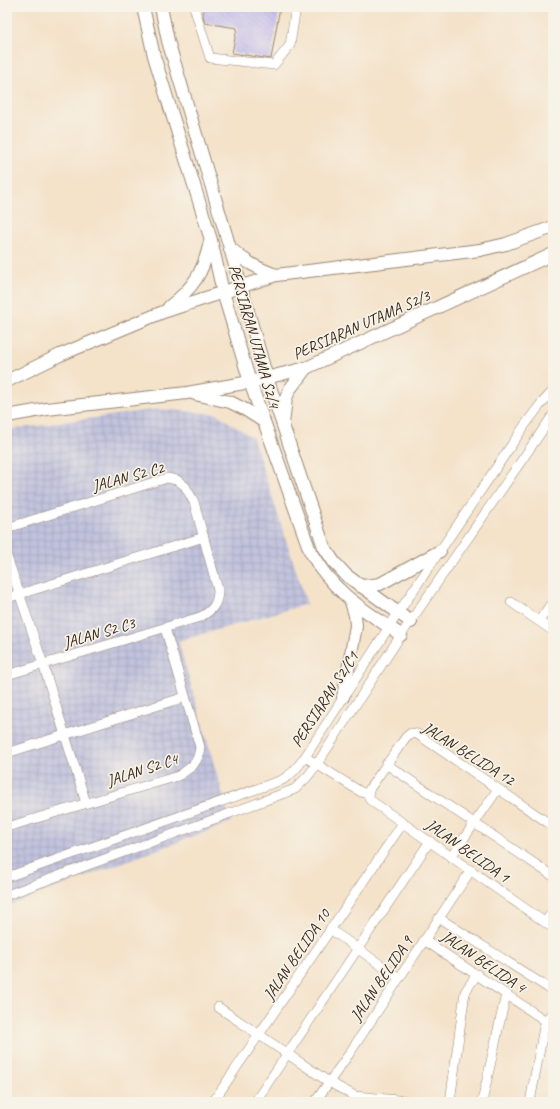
<svg xmlns="http://www.w3.org/2000/svg" width="560" height="1109" viewBox="0 0 560 1109" font-family="Caveat,sans-serif">
<defs>
<pattern id="industrial-grid" width="8" height="8" patternUnits="userSpaceOnUse"><rect width="8" height="8" fill="#c1c2dd"/><path d="M0 4h8M4 0v8" fill="none" stroke="#a7a7bd"/></pattern>
<pattern id="building-back-hatch" width="6" height="6" patternUnits="userSpaceOnUse"><rect width="6" height="6" fill="#beb6ee"/><path d="M-1 5l2 2M0 0l6 6M5-1l2 2" fill="none" stroke="#9c94c0"/></pattern>
</defs>
<rect width="100%" height="100%" fill="#f7f3e8"/>
<filter id="ink" filterUnits="userSpaceOnUse"><feTurbulence type="fractalNoise" baseFrequency=".025" numOctaves="2"/><feDisplacementMap in="SourceGraphic" scale="8" xChannelSelector="R" yChannelSelector="G"/><feConvolveMatrix kernelMatrix="1 2 1 2 8 2 1 2 1" color-interpolation-filters="sRGB"/></filter>
<filter id="wash" filterUnits="userSpaceOnUse"><feTurbulence type="fractalNoise" baseFrequency=".012" numOctaves="4" result="noise"/><feDisplacementMap in="SourceGraphic" scale="16" xChannelSelector="R" yChannelSelector="G"/><feGaussianBlur stdDeviation="0.9" result="paint"/><feColorMatrix in="noise" values="0 0 0 0 0 0 0 0 0 0 0 0 0 0 0 0 0 1.4 0 .05"/><feComposite in="paint" operator="in"/></filter>
<g filter="url(#wash)">
<rect width="100%" height="100%" fill="#f4e2c9"/>
<!-- industrial -->
<polygon fill="url(#industrial-grid)" points="158,409 217,414 253,438 307,604 178,641 231,822 7,906 7,430"/>
<g id="blocks">
<!-- building -->
<polygon fill="url(#building-back-hatch)" points="204,7 280,7 271,59 232,53 237,28 205,23 203,15"/>
</g>
</g>
<g filter="url(#ink)">
<use href="#blocks" fill-opacity="0" stroke="#988674" stroke-width="1"/>
<g fill="none" stroke-linecap="round" stroke-linejoin="round">
<defs>
<g id="minor">
<polyline points="194,7 210,58 274,65 290,45 296,7"/>
<path d="M7,528l160,-50 10,2 8,6 9,16 24,88c0,14 -6,21 -18,27l-193,58"/>
<polyline points="7,557 43,664 86,803"/>
<polyline points="7,598 204,537"/>
<polyline points="511,602 553,631"/>
<polyline points="539,621 553,601"/>
<polyline points="7,753 185,697"/>
<polyline points="305,757 361,792 368,794"/>
<polyline points="386,764 553,876"/>
<polyline points="368,794 370,788 406,737 411,733 417,734 553,826"/>
<polyline points="368,794 370,800 553,928"/>
<path d="M7,827l171,-51c14,-9 20,-12 22,-29l-35,-119"/>
<polyline points="451,857 498,789"/>
<path d="M7,877l275,-97c11,-6 16,-14 23,-23l93,-144 127,-188 15,-20 13,-14"/>
<path d="M7,895c96,-36 193,-70 288,-106l13,-13 9,-12 84,-129 152,-220"/>
<polyline points="439,918 553,991"/>
<polyline points="545,922 553,911"/>
<polyline points="330,929 399,978"/>
<polyline points="424,940 546,1021"/>
<polyline points="218,1007 329,1082 355,1096 419,1102"/>
<polyline points="213,1102 403,823"/>
<polyline points="255,1102 430,841"/>
<polyline points="315,1102 349,1054 471,870"/>
<polyline points="450,1102 465,992 477,974"/>
<polyline points="482,1102 506,994"/>
<polyline points="530,1102 544,1027 546,1021 553,1011"/>
</g>
<g id="major">
<path d="M143,7l11,49 57,184 12,52 27,90 60,169c22,41 54,59 91,84"/>
<polyline points="161,7 168,41 230,248 267,378 324,547 334,562 346,575 411,622"/>
<path d="M230,248c15,14 27,20 46,27"/>
<path d="M169,307c25,-20 34,-34 41,-65"/>
<polyline points="7,381 60,355 163,312 276,275 480,250 506,244 553,227"/>
<polyline points="195,394 230,402 246,410 263,421"/>
<polyline points="7,416 47,409 187,393 250,382 306,368 553,254"/>
<polyline points="283,424 286,398 290,389 306,368"/>
<polyline points="360,586 373,585 380,584 440,551"/>
<polyline points="343,697 356,626 355,615 351,602"/>
</g>
</defs>
<!-- minor casing -->
<use href="#minor" stroke="#988674" stroke-width="10"/>
<!-- major casing -->
<use href="#major" stroke="#988674" stroke-width="14"/>
<!-- minor -->
<use href="#minor" stroke="#fff" stroke-width="9"/>
<!-- major -->
<use href="#major" stroke="#fff" stroke-width="12"/>
</g>
</g>
<g text-anchor="middle" stroke-width="3.5" stroke-linejoin="round" paint-order="stroke">
<!-- street labels -->
<g font-size="16" fill="#3b2a1e" stroke="#f7f3e8">
<text transform="translate(361 324) rotate(-24)" y="6">PERSIARAN UTAMA S2/3</text>
<text transform="translate(255 336) rotate(74)" y="6">PERSIARAN UTAMA S2/4</text>
<text transform="translate(128 476) rotate(-15)" y="6">JALAN S2 C2</text>
<text transform="translate(99 632) rotate(-16)" y="6">JALAN S2 C3</text>
<text transform="translate(324 699) rotate(-57)" y="6">PERSIARAN S2/C1</text>
<text transform="translate(469 753) rotate(32)" y="6">JALAN BELIDA 12</text>
<text transform="translate(142 769) rotate(-18)" y="6">JALAN S2 C4</text>
<text transform="translate(468 850) rotate(35)" y="6">JALAN BELIDA 1</text>
<text transform="translate(296 954) rotate(-56)" y="6">JALAN BELIDA 10</text>
<text transform="translate(484 961) rotate(34)" y="6">JALAN BELIDA 4</text>
<text transform="translate(381 978) rotate(-56)" y="6">JALAN BELIDA 9</text>
</g>
</g>
<!-- margin -->
<rect width="560" height="1109" fill="none" stroke="#f7f3e8" stroke-width="24"/>
</svg>
